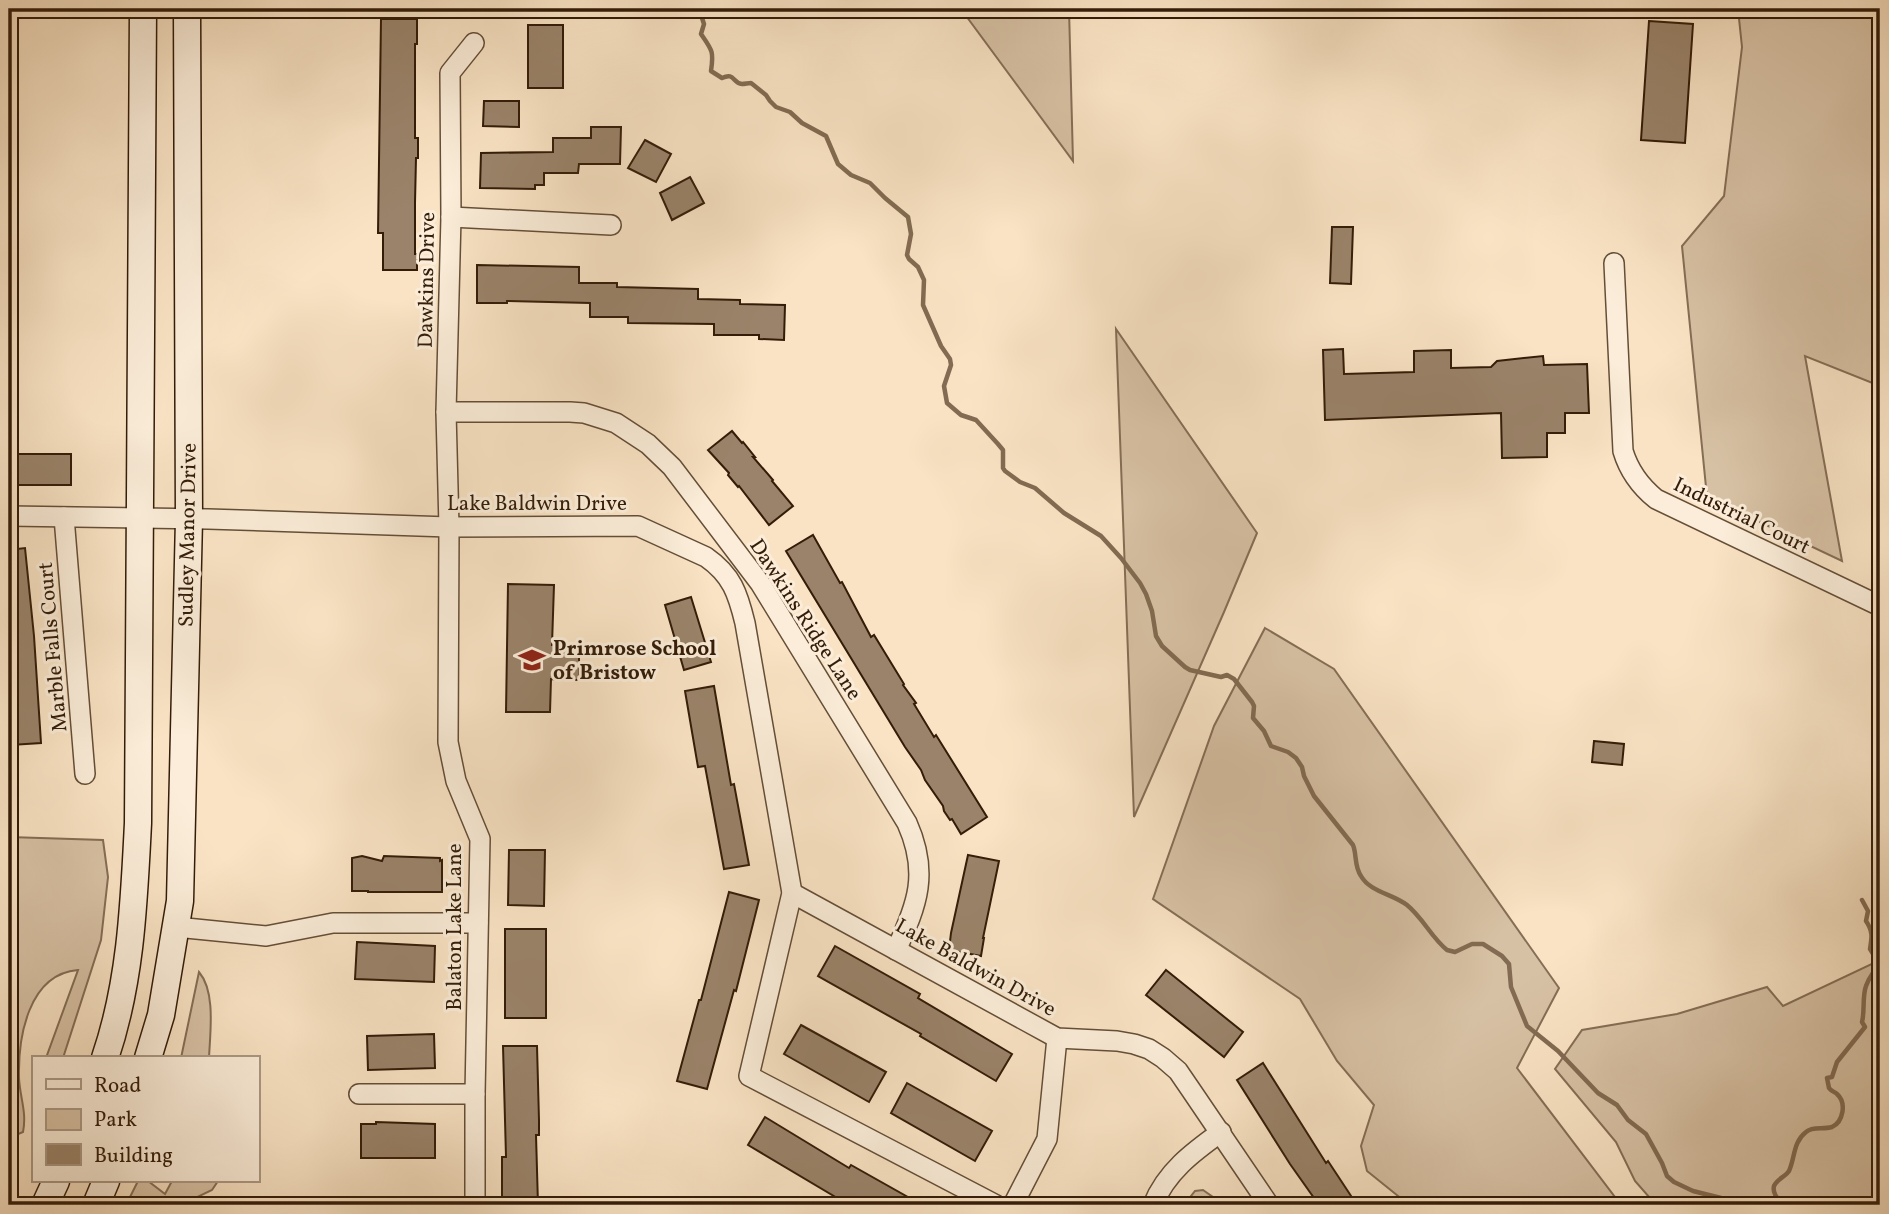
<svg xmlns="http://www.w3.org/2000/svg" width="1889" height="1214" viewBox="0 0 1889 1214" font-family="Vollkorn,serif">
<rect width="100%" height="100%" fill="#f9e3c4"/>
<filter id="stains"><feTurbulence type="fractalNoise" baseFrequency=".00286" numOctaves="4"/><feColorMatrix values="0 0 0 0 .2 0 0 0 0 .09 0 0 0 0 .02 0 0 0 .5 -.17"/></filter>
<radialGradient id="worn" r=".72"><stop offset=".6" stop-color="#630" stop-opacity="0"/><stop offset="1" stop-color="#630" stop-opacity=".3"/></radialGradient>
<!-- green -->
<g fill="#d7c1a4" stroke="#856e56" stroke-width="2">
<polygon points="961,9 1069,9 1073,161"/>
<polygon points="1738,9 1880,9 1880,386 1805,356 1842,561 1707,497 1682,246 1724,196 1742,47"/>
<polygon points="1116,329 1257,533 1224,612 1134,817"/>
<polygon points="1265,628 1334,669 1559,988 1517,1068 1621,1205 1408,1204 1367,1171 1361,1146 1374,1105 1337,1061 1300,999 1153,899 1214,726"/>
<path d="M9,837l94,3 5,37 -7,63 -38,118h-17l32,-88c-50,4 -60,68 -59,108 1,20 8,34 4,54l-14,6z"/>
<polygon points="1880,960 1880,1205 1656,1205 1635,1181 1616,1142 1555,1069 1582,1030 1677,1014 1767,987 1783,1006"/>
<path d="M199,972c17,20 11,61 10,86h-28z"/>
<polygon points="138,1181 148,1181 165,1194 172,1181 218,1181 212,1190 193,1199 194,1205 126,1205"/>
<polygon points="1203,1190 1220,1202 1221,1205 1184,1205 1195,1191"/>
</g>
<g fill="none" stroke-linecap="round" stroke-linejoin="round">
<!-- stream -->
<g stroke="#826b52" stroke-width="4.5">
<path d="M699,9l5,15 -3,10c11,16 13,17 10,37l11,7c13,-6 10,5 20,6 3,0 6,-1 9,-1l15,12 4,6 6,6 14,5 12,11 24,13 12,28 13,11 19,8 15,15 23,19 3,17 -4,21 2,4 9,8 6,13 -1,25 18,41 9,13 1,6 -7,21 3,17 14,12 15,5 22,24 5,6v18l2,3 15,11 15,6 29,25 37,23 20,22 19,25 6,11 6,17 4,25 6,10 23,21 5,3 31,7 6,-2 7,4 18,23 2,4 -1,12 11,13 7,15 17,6 8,6 6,9 2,9 10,20 39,49c4,10 1,21 8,31 9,16 32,18 46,29 16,13 24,32 40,45l8,2 17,-8h11l19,12 7,8 2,23 16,39 31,25 40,42 19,12 11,15 18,14 16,29 5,13 7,6 19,9 28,7 14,7"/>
<path d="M1783,1205c-4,-5 -11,-11 -9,-19 3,-7 11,-9 15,-15 6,-13 4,-29 17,-39 7,-6 17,-2 26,-5 11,-5 15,-24 5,-33 -2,-2 -6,-3 -8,-6l-2,-10 5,-1 5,-15 28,-35 -3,-5c3,-11 0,-25 4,-36 6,-18 18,-16 4,-37 2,-12 3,-18 -4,-28l2,-10 -6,-11"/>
</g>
</g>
<!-- building -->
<g fill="#9a836a" stroke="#331c08" stroke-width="2">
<polygon points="381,19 417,19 417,44 415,44 415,138 418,138 418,158 416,158 415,203 415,254 417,254 417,270 383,270 383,233 378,233"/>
<polygon points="1649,21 1693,24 1685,143 1641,140"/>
<rect x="528" y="25" width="35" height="63"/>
<polygon points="484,101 519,101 519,127 483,126"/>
<polygon points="591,127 621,127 620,164 579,164 578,173 544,173 544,185 535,185 535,189 480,188 481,153 553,152 553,138 591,138"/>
<polygon points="645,140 671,154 656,182 628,168"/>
<polygon points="690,177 704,203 672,220 660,193"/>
<polygon points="1332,227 1353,227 1351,284 1330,283"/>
<polygon points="477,265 579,267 579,283 617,283 617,287 698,289 698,299 740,300 740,304 785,305 784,340 759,339 759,335 714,335 714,324 628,323 628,317 590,317 590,303 507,301 507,303 477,303"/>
<polygon points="1343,349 1344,374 1414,372 1414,351 1451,350 1451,368 1491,367 1497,361 1543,356 1544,365 1587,364 1589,413 1565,413 1565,433 1547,433 1547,457 1502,458 1501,413 1325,420 1323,350"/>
<polygon points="732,431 742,443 743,442 755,457 753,457 773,480 772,481 793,506 769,525 739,486 738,487 728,475 729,473 708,450"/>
<rect x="9" y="454" width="62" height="31"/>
<polygon points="813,535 840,583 842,582 871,637 874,635 904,684 903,685 916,703 914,704 934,737 936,735 987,817 961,834 952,819 950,820 944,811 943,806 925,780 921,770 905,747 786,551"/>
<polygon points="25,548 34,636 41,743 11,745 9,711 9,550"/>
<polygon points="508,584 554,585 552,645 579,646 579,680 551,679 550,712 506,712"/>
<polygon points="691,597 711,662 684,670 665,605"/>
<polygon points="714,686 731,785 734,784 749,865 724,869 705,766 698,767 685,691"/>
<polygon points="1594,741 1624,744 1622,765 1592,762"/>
<polygon points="509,850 545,850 544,906 508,905"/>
<polygon points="968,855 999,861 983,938 984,938 981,956 949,950 951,933"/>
<polygon points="362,856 382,861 384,856 440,858 440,861 442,860 442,892 368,892 368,891 352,891 352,858"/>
<polygon points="729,892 759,900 736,991 734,990 707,1089 677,1081 699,1000 701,1000"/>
<rect x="505" y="929" width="41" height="89"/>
<polygon points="357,942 435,946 434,982 355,979"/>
<polygon points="835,946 920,994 918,998 1012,1054 996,1081 920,1036 921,1034 818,976"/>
<polygon points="1166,970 1243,1032 1224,1057 1146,995"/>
<polygon points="801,1025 886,1072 869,1102 784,1054"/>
<polygon points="434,1034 435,1068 368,1070 367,1036"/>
<polygon points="503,1046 537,1046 539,1120 539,1135 536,1135 538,1205 504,1205 504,1202 502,1202 502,1157 506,1157"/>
<polygon points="1263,1063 1326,1163 1328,1161 1357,1205 1319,1205 1290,1164 1237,1080"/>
<polygon points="907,1083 992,1131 975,1161 891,1113"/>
<polygon points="765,1117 849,1168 851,1165 922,1205 849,1205 748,1145"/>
<polygon points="376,1122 435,1124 435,1158 361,1158 361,1124 376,1124"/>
</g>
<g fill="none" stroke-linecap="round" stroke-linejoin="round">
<defs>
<g id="minor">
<polyline points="474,43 450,73 451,217 446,412 449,527 448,742 456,781 480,839 475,1094 475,1205"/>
<polyline points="451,217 611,225"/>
<path d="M1614,263l9,188c6,20 17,35 33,48l224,107"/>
<path d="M446,412h124l14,1 32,10 32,21 24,23 88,116 147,240c22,49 11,81 -11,127"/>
<path d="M9,516l199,3 241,8 189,-1 68,31c26,18 32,37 39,66l47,270 -43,183 247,129"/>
<polyline points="64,517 85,774"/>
<polyline points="792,893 1057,1038 1117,1041 1134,1044 1149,1049 1163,1058 1178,1071 1191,1090 1269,1205"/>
<polyline points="176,927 266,936 333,923 478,923"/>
<polyline points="359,1094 475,1094"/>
<polyline points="1013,1205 1047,1139 1057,1038"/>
<path d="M1153,1205c13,-33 40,-53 68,-73"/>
</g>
<g id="secondary">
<path d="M105,1058c26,-76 29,-156 33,-235l5,-814"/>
<polyline points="148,1058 161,1015 180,901 189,519 187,9"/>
<polyline points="45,1205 56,1181"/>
<polyline points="96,1205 106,1181"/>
</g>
</defs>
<!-- minor casing -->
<use href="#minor" stroke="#644e37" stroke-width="22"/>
<!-- secondary casing -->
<use href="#secondary" stroke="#331c08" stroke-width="29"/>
<!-- minor -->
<use href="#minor" stroke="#fbedd9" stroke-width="19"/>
<!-- secondary -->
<use href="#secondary" stroke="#fbedd9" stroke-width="26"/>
</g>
<!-- icons -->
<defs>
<symbol id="school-bare" viewBox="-9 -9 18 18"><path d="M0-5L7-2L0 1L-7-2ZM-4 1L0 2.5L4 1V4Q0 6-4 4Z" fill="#8f2418" stroke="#fbedd9" stroke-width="2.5" paint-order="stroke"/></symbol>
</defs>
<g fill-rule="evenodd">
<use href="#school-bare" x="513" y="641" width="38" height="38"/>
</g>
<g text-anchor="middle" stroke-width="6" stroke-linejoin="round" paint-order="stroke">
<!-- street labels -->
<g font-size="21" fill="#331c08" stroke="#fbedd9">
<text transform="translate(426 280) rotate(-89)" y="7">Dawkins Drive</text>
<text x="537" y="510">Lake Baldwin Drive</text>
<text transform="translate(1742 515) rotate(26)" y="7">Industrial Court</text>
<text transform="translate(187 535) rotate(-89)" y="7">Sudley Manor Drive</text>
<text transform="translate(806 619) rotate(57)" y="7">Dawkins Ridge Lane</text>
<text transform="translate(52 647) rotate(-95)" y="7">Marble Falls Court</text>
<text transform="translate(454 927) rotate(-90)" y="7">Balaton Lake Lane</text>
<text transform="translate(976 967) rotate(29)" y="7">Lake Baldwin Drive</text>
</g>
<!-- poi labels -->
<g font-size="21" font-weight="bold" fill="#331c08" stroke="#fbedd9" text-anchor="start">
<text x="553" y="655">Primrose School<tspan x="553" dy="24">of Bristow</tspan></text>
</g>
</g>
<!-- margin -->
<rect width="1889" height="1214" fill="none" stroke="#f9e3c4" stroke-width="35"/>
<rect x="10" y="10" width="1868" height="1193" fill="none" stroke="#331c08" stroke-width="3.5"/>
<rect x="18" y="18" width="1854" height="1179" fill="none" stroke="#331c08" stroke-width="2"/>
<!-- legend -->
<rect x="32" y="1056" width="228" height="126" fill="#fbedd9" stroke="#ab9985" stroke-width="2"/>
<rect x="46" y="1079" width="35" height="10" fill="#fbedd9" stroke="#ab9985" stroke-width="2"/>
<text x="94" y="1092" font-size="21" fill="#331c08">Road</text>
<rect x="46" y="1109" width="35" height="21" fill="#d7c1a4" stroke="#ab9985" stroke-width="2"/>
<text x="94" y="1126" font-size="21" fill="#331c08">Park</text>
<rect x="46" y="1144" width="35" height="21" fill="#9a836a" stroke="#ab9985" stroke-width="2"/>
<text x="94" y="1162" font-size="21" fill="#331c08">Building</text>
<rect width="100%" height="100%" filter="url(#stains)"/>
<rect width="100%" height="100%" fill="url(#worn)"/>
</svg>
